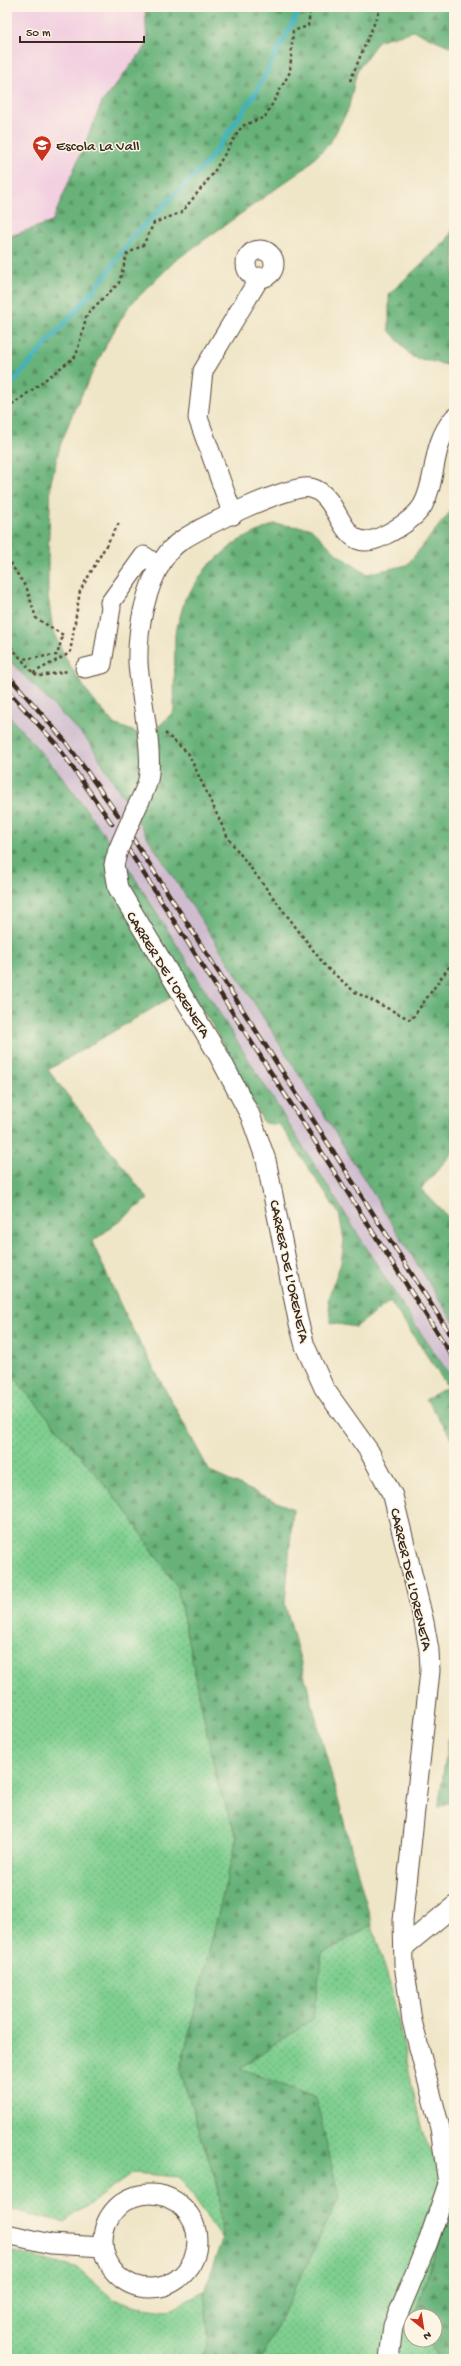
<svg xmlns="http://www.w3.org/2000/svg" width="461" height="2366" viewBox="0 0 461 2366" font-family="'Gochi Hand',sans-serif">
<defs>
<pattern id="grass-dots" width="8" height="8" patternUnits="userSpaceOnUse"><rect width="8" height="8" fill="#7fcf90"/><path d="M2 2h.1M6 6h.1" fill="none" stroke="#69a875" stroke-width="1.8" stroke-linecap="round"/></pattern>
<pattern id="forest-firs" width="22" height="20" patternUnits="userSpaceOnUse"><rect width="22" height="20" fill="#67b27a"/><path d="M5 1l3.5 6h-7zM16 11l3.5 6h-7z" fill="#569163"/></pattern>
</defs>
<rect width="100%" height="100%" fill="#fcf5e5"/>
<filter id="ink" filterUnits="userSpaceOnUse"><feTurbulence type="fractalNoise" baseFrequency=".025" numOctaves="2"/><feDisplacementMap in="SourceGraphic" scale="8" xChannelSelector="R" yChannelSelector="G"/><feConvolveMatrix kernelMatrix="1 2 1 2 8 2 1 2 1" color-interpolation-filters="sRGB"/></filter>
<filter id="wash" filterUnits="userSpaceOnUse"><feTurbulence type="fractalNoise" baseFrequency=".012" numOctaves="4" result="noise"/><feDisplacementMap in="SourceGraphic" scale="16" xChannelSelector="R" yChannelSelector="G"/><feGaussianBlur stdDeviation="0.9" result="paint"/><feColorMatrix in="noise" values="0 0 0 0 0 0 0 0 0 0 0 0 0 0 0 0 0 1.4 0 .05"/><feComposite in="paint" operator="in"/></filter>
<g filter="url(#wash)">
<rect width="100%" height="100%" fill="#efe5c7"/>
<!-- built -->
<polygon fill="#f2cfe1" points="7,7 145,7 147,45 102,102 52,222 7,237"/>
<!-- railway -->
<polygon fill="#cfbdcf" points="7,658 90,743 148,838 233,969 454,1323 454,1381 409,1316 128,867 60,774 7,714"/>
<!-- grass -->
<g fill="url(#grass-dots)" stroke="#5d7c57">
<polygon points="7,1369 125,1509 177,1587 218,1785 237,1837 180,2070 219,2191 222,2239 179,2177 133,2173 64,2222 7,2209"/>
<polygon points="372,1925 391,1988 422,2131 452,2196 415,2316 411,2316 411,2340 427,2340 440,2359 261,2359 339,2197 240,2068 312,2019 322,1954"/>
<polygon points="7,2250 79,2269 114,2300 136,2307 167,2311 204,2292 209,2340 202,2359 7,2359"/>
</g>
<!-- forest -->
<g fill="url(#forest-firs)" stroke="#516e4c">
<polygon points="145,7 454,7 454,48 414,31 379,40 357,71 348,110 330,143 305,168 176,260 129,306 108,341 74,410 60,446 51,482 48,559 48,595 53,632 70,666 90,696 114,724 148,737 174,711 175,634 185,599 207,567 236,542 274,524 311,528 337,554 367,574 407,565 454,507 454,1151 421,1189 454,1223 454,1323 233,969 148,838 90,743 7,658 7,237 52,222 102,102 147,45"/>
<polygon points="454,227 454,365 451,366 412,357 389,330 389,294 447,240"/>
<polygon points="7,714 60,774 128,867 409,1316 454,1381 454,1442 426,1399 448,1387 390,1301 356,1327 331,1323 328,1298 341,1263 344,1240 339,1214 280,1125 264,1123 212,1025 187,988 48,1070 148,1199 92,1242 128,1321 210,1472 293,1509 285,1604 372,1925 322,1954 313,2019 240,2068 316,2098 339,2197 261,2359 202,2359 209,2340 204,2292 222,2239 219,2191 180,2070 237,1837 218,1785 177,1587 125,1509 7,1369"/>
<polygon points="454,1703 454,1799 438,1808"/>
<polygon points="454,2195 454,2359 440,2359 427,2340 435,2340 435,2316 415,2316"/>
</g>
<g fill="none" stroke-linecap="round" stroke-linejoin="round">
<!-- stream -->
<polyline stroke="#42b2bc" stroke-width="5" points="7,389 103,279 133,236 207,163 255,94 301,7"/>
</g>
</g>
<g filter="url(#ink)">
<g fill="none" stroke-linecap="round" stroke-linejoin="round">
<defs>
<g id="minor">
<circle cx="260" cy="264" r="14"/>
<polyline points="233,515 198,418 203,371 260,277"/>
<polyline points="85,668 102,664 111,607 110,603 144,556 159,567"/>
<path d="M135,811c5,-10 10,-20 13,-31 6,-30 -8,-84 -10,-117 -1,-34 7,-74 25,-103 5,-8 11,-15 19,-20 19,-13 109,-57 129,-52 32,8 28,71 72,48 14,-7 32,-17 40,-31 15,-28 7,-59 31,-87"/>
<polyline points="118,850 114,865 118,888 219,1056 250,1115 266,1160 298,1320 305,1346 324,1388 369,1451 393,1496 424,1622 429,1650 430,1671 403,1921 404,1964 412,2021 440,2128 448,2184 428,2242 393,2326 389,2359"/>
<polyline points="404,1947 454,1906"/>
<circle cx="150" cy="2241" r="47"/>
<polyline points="7,2234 51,2244 103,2247"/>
</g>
</defs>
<!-- minor casing -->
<use href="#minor" stroke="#564637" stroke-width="21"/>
<!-- path -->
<g stroke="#564637" stroke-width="2.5" stroke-dasharray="3 3" stroke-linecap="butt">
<polyline points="350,81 381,7"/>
<polyline points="7,409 76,356 87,314 119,283 127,254 143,245 154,223 182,212 212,175 242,126 265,117 290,72 293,31 308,26 311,7"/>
<polyline points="7,558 27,589 36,618 63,635 57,655 22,659"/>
<polyline points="7,642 33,673 40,676 68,671"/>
<polyline points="33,673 70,653 80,591 119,523"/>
<polyline points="165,733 188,753 228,838 326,967 355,992 411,1020 454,960"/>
</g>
<!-- minor -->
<use href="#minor" stroke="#fff" stroke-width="19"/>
<defs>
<g id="rail">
<polyline points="7,674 65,741 118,815"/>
<polyline points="7,690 57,745 112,824"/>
<polyline points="132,837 454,1340"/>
<polyline points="128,849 454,1359"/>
</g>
</defs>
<!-- rail casing -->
<use href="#rail" stroke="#3b2a1e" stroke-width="4.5"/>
<!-- rail -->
<use href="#rail" stroke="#fcf5e5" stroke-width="3" stroke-dasharray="9" stroke-linecap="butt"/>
<defs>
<polyline id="minor-bridge" points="118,850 135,811"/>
</defs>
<!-- minor-bridge casing -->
<use href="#minor-bridge" stroke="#564637" stroke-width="21" stroke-linecap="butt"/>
<!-- minor-bridge -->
<use href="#minor-bridge" stroke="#fff" stroke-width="19"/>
</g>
</g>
<!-- icons -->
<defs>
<symbol id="school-pin" viewBox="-11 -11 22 30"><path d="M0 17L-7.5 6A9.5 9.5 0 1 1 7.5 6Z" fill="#c8321e" stroke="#fcf5e5"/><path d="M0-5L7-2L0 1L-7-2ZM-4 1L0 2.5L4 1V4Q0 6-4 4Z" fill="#fff"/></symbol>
</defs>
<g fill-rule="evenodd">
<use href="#school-pin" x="31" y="134" width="22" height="30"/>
</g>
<g text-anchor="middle" stroke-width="3" stroke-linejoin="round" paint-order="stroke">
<!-- poi labels -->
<g font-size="15" fill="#3b2a1e" stroke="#fcf5e5" text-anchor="start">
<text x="56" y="150">Escola La Vall</text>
</g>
<!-- street labels -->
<g font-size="15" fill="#3b2a1e" stroke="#fcf5e5">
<text transform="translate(169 974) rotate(58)" y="5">CARRER DE L'ORENETA</text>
<text transform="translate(290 1271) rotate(78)" y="5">CARRER DE L'ORENETA</text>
<text transform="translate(412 1579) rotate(77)" y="5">CARRER DE L'ORENETA</text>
</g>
</g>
<!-- margin -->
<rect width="461" height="2366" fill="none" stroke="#fcf5e5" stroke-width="24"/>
<!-- north arrow -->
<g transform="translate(423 2328) rotate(150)"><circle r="19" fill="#fcf5e5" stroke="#afa495"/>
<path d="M0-3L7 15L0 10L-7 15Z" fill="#c8321e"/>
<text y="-6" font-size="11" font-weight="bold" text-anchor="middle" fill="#3b2a1e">N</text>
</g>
<!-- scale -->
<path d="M20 36v6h124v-6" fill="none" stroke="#3b2a1e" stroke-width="2"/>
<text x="26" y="36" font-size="12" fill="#3b2a1e" stroke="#fcf5e5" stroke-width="3" paint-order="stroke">50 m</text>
</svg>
